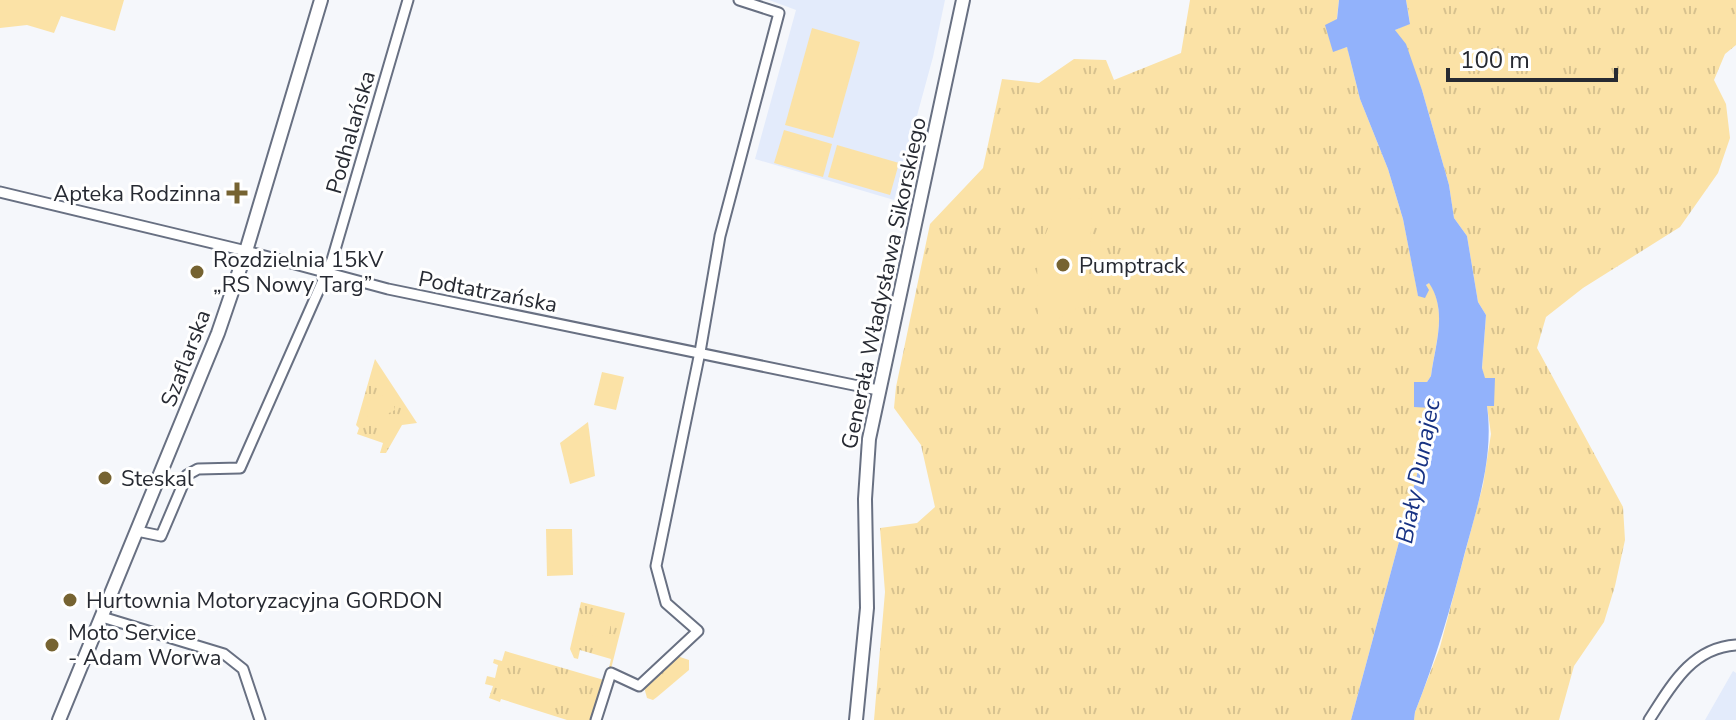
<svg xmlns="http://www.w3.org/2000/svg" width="1736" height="720" viewBox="0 0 1736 720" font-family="'Nunito Sans',sans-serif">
<defs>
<pattern id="grass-tufts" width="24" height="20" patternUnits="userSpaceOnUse" patternTransform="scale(2)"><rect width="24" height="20" fill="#fbe2a6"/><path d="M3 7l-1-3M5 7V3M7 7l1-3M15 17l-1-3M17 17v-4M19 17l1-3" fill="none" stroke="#d7c28f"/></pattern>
</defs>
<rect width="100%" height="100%" fill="#f5f7fb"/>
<!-- built -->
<g fill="#e3ebfb">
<polygon points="769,0 945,0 933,57 894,200 755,159 796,10"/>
<polygon points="1733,671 1736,673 1736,720 1705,720"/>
</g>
<!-- grass -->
<g fill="url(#grass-tufts)">
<path d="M1190,0h149l-6,51 14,-4 13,52 28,70 15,50 15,76 11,-13c19,29 6,62 2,94l-4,6h-13l18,26 -9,9 2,11 -8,47 -66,245h-477l11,-128 -5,-64 37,-5 18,-16 -14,-62 -27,-37 2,-21 34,-163 53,-56 19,-89 37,4 35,-24 32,1 8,20 67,-27z"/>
<polygon points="1406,0 1736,0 1736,45 1725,54 1714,80 1726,104 1730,138 1718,173 1680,227 1583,288 1546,317 1537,348 1623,507 1625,540 1615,586 1604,622 1574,666 1559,720 1414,720 1415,712 1440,647 1483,485 1491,434 1487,406 1494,378 1484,378 1482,369 1486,315 1478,302 1467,236 1454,218 1449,185 1422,90 1395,30 1410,23"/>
<polygon points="375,359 417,423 402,425 386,453 380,453 383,443 357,434 359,428 356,425"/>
<polygon points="581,602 625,613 611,669 609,668 611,659 580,650 578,659 574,658 570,649"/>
<polygon points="505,651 604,680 592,720 567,720 501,699 500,702 489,698 493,686 485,684 487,676 495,678 498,665 493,663 494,659 502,661"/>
<polygon points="677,656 689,660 689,670 657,697 653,700 647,698 644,687"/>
</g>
<!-- green -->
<g fill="#fbe2a6">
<polygon points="0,0 124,0 115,31 61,16 54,33 27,25 0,28"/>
<polygon points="812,28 860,42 833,138 785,125"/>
<polygon points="784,130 832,144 823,177 774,163"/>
<polygon points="837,145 899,163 890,195 828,177"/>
<polygon points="1069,198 1080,199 1092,207 1088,302 1047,325 1038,318 1037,256 1058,203"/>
<polygon points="602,372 624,377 616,410 594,405"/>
<polygon points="387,393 393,399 395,410 371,422 367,415 368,402"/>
<polygon points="588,422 595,476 570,484 560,443"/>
<polygon points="546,529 572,529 573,575 547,576"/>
<polygon points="588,618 611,623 608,639 585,634"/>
</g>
<!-- water -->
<path fill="#92b2fb" d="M1339,0h67l4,24 -15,6 11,14 16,46 27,95 5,33 13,18 11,66 8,13 -4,53 3,10h10l-1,28h-7c7,50 -9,98 -22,146 -14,55 -29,107 -50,160l-1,8h-63l66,-245 8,-47 -2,-11 8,-9 -17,-1v-25h13l4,-6c4,-31 17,-65 -2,-93l-3,2 3,5 -4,8 -7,-2 -15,-77 -15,-50 -28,-70 -13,-52 -14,5 -8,-27 12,-6z"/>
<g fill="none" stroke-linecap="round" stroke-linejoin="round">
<defs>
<g id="minor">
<polyline points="0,192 246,251 388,289 878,390"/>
<polyline points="137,531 161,536 187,475 198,469 240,468 332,260 408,0"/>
<polyline points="102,617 224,654 243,669 260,720"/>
<polyline points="596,720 611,673 639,686 698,631 666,603 656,566 700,352 720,236 779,13 739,0"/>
<path d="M1649,720c22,-34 42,-72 87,-75"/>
</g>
<g id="tertiary">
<polyline points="59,720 218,333 246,251 321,0"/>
<polyline points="856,720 867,608 865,499 869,439 963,0"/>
</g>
</defs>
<!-- minor casing -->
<use href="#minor" stroke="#687082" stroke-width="13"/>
<!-- tertiary casing -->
<use href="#tertiary" stroke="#687082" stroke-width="16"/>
<!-- minor -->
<use href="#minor" stroke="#fff" stroke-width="9"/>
<!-- tertiary -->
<use href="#tertiary" stroke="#fff" stroke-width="12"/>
</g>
<!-- markers -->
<g fill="#766331" stroke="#fff" stroke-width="3">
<path d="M233 181h8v8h8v8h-8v8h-8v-8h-8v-8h8z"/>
<circle cx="1063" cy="265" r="8"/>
<circle cx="197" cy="272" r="8"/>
<circle cx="105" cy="478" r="8"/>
<circle cx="70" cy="600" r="8"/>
<circle cx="52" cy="645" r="8"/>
</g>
<g text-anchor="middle" stroke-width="6" stroke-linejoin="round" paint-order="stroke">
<!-- street labels -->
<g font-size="22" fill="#272a32" stroke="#fff">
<text transform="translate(350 132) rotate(-74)" y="8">Podhalańska</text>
<text transform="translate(883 283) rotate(-78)" y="8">Generała Władysława Sikorskiego</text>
<text transform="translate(488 291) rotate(11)" y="8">Podtatrzańska</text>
<text transform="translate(185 358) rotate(-69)" y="8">Szaflarska</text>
</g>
<!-- poi labels -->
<g font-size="22" fill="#272a32" stroke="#fff" text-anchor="start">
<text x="221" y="201" text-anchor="end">Apteka Rodzinna</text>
<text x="213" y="267">Rozdzielnia 15kV<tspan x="213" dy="25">„RS Nowy Targ”</tspan></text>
<text x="1079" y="273">Pumptrack</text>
<text x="121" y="486">Steskal</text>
<text x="86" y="608">Hurtownia Motoryzacyjna GORDON</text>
<text x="68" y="640">Moto Service<tspan x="68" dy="25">- Adam Worwa</tspan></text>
</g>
<!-- water labels -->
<g font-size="24" font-style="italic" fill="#173283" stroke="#fff">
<text transform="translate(1418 471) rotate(-79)" y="8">Biały Dunajec</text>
</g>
</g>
<!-- scale -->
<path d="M1448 68v12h168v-12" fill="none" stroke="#272a32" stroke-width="4"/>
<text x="1460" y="68" font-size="24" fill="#272a32" stroke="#ffffff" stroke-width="6" paint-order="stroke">100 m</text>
</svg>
